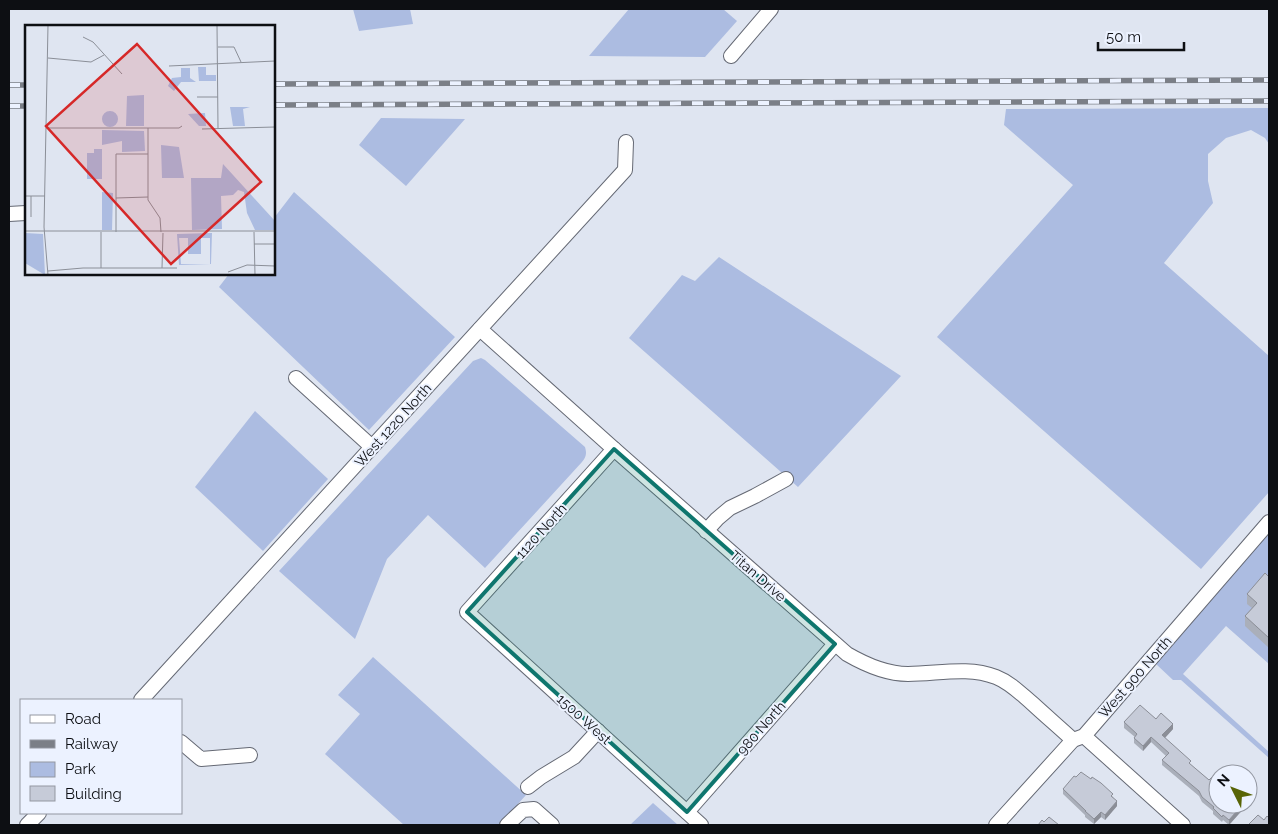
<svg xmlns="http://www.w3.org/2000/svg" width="1278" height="834" viewBox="0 0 1278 834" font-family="Raleway,sans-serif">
<rect width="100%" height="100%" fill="#dfe5f1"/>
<!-- green -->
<g fill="#acbce1">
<polygon points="353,9 410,9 413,24 359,31"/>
<polygon points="629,9 723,9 737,21 705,57 589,56"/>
<polygon points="1269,108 1269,144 1265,138 1251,130 1226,138 1208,154 1208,181 1213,203 1164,263 1269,356 1269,492 1201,569 937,337 1073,185 1004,125 1006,109"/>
<polygon points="381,118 465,119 406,186 359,145"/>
<polygon points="294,192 455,337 369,430 219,287 229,274 274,274 274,218"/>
<polygon points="719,257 901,376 798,487 629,338 682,275 695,281"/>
<path d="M481,358l4,2 100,87c2,7 1,10 -3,15l-97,106 -57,-53 -41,44 -32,80 -76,-68 194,-210z"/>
<polygon points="255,411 328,479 263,551 195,487"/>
<polygon points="1269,533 1269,664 1226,626 1183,674 1269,752 1269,758 1181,680 1173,680 1156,664"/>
<polygon points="373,657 526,795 499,825 404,825 325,754 360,714 338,695"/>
<polygon points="653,803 678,825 630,825"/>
</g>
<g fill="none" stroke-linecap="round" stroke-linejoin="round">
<defs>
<g id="minor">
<polyline points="731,56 771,9"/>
<polyline points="9,214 26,213"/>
<path d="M480,329l134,120 233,205c19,11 39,20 61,20 30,0 59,-8 88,3 15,6 25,17 37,27 13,12 27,24 40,36"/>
<polyline points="296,378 372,447"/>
<polyline points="614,449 467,612 701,825"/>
<polyline points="706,531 717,519 730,508 755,496 786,479"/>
<polyline points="141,700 625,170 626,142"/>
<polyline points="1084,736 1183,825"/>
<polyline points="181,742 201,759 250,755"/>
<polyline points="528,787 541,777 574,757 598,731"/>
<polyline points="687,812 835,644"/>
<polyline points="27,825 39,813"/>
<polyline points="507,825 523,810 534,809 552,825"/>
<polyline points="996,825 1073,740 1084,736 1269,522"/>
</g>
</defs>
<!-- minor casing -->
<use href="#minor" stroke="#656974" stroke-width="16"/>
<!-- minor -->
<use href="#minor" stroke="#fff" stroke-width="14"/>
<defs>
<g id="rail">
<polyline points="274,84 1269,80"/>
<polyline points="9,85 26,85"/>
<polyline points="274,105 1269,101"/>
<polyline points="9,106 26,106"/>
</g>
</defs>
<!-- rail casing -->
<use href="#rail" stroke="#7b7f87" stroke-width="5.5"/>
<!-- rail -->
<use href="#rail" stroke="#ecf2ff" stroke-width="4" stroke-dasharray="11" stroke-linecap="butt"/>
</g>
<!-- wall -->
<g fill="#aaafba">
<polygon points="1269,577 1269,648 1245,626 1245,616 1252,608 1247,604 1247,594"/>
<polygon points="1156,719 1173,729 1165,738 1191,765 1209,780 1245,804 1245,807 1229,825 1223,820 1222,822 1213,814 1213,811 1202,802 1199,796 1162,765 1162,760 1166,756 1151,742 1143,751 1134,743 1134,738 1135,737 1124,728 1124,722"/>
<polygon points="1076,777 1091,779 1113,797 1117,806 1105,820 1101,817 1094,824 1085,817 1085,815 1063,794 1063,789"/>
</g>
<!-- shaded-wall -->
<g fill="#8b8e97">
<polygon points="1173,724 1173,729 1162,741 1162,735"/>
<polygon points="1151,737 1151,742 1143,751 1143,746"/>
<polygon points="1117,801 1117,806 1105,820 1105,815"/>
<polygon points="1243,804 1245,804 1245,807 1229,825 1229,820"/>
<polygon points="1101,812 1101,817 1094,824 1094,819"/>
</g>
<!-- building -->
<g fill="#c6cbd8" stroke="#8b8e97">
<polygon points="1265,573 1269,577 1269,638 1245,616 1257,603 1247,594"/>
<polygon points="1140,705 1156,719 1161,713 1173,724 1162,735 1191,761 1189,763 1209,780 1215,774 1218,777 1218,804 1243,804 1229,820 1223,815 1222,817 1213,808 1214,807 1202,797 1199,791 1162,760 1169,753 1151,737 1143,746 1134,738 1137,734 1124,722"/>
<polygon points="1081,772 1091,779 1092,777 1101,783 1113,794 1111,796 1117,801 1105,815 1101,812 1094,819 1085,811 1086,811 1063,789 1074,776 1076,777"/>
<polygon points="1258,815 1264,820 1267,816 1269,818 1269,825 1248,825"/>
<polygon points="1049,817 1059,825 1038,825 1042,820 1044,822"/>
</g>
<!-- marked area -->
<path fill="#0f766e" fill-opacity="0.2" stroke="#0f766e" stroke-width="4" stroke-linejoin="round" d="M614,449l221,195 -148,168 -220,-200z"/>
<g text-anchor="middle" stroke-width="4" stroke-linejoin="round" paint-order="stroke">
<!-- street labels -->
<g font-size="14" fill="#0d0f13" stroke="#ecf2ff">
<text transform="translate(393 425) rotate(-48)" y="5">West 1220 North</text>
<text transform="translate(541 531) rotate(-48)" y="5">1120 North</text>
<text transform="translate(758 576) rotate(41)" y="5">Titan Drive</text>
<text transform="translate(1135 677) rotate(-49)" y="5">West 900 North</text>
<text transform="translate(584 719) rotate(42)" y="5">1500 West</text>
<text transform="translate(761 728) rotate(-49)" y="5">980 North</text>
</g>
</g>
<!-- overview -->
<g transform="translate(25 25)">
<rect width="250" height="250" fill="#dfe5f1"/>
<path d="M173,42h8v8h10v6h-17zM156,43h9v10l6,4h-15l-7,9 -6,-5 4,-8 9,-1zM119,70v31h-18l1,-30zM205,82h20l-7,2 2,17h-12zM77 94a8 8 0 1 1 16 0a8 8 0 1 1-16 0ZM180,88l1,13h-7l-11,-12zM77,105l42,1 1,20 -23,1v-11l-20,4zM136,120l18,2 5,31h-22zM69,124h8v30h-15v-26h7zM198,139l52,57v9h-20l-8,-17 -3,-21 -6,-2 -5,5 -12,1 1,33 -30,1 -1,-52h30zM77,167l11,1 -1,37h-10zM0,208l18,1 2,41 -20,-12zM187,208l-1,31 -32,1 -2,-31zM154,213h9v16h13v-16h9v26h-29z" fill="#acbce1" fill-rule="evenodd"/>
<path fill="none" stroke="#8b8f98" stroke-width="1" d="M192,0l1,103M58,12l10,5 29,32M193,22h16l7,15M23,33l43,4 13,-7M144,41l106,-5M172,72h21M21,103h133l3,-2M123,103v72l12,18 1,14M177,104l73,-2M0,171h20M6,171v21M91,173l32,-1M0,206h250M76,207v36M91,207v-78h32M229,207l1,43M229,219h21M137,243l1,-35M23,246l35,-3h94M203,247l19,-7 28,1M23,250l-4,-48 4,-202"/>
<path fill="#d62828" fill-opacity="0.15" stroke="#d62828" stroke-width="2.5" d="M112,19l124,138 -90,82 -125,-138z"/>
<rect width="250" height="250" fill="none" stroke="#0d0f13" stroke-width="2.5"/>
</g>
<!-- border -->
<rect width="1278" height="834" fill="none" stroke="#0d0f13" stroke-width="20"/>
<!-- legend -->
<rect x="20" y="699" width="162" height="115" fill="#ecf2ff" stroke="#9397a1"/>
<rect x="30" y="715" width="25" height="8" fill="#ffffff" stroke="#9397a1"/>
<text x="65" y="724" font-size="15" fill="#0d0f13">Road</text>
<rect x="30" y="740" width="25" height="8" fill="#7b7f87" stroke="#9397a1"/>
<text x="65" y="749" font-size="15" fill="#0d0f13">Railway</text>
<rect x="30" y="762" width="25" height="15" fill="#acbce1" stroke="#9397a1"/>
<text x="65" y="774" font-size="15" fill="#0d0f13">Park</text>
<rect x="30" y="786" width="25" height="15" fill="#c6cbd8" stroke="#9397a1"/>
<text x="65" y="799" font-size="15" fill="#0d0f13">Building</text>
<!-- north arrow -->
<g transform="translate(1233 789) rotate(312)"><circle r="24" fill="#ecf2ff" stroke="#9397a1"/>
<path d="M0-4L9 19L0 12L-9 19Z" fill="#586406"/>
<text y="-8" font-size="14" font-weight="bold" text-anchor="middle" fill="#0d0f13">N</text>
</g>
<!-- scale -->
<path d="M1098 42v8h86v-8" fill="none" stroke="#0d0f13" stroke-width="2.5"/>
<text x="1106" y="42" font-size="15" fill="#0d0f13" stroke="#ecf2ff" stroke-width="4" paint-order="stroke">50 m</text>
</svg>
